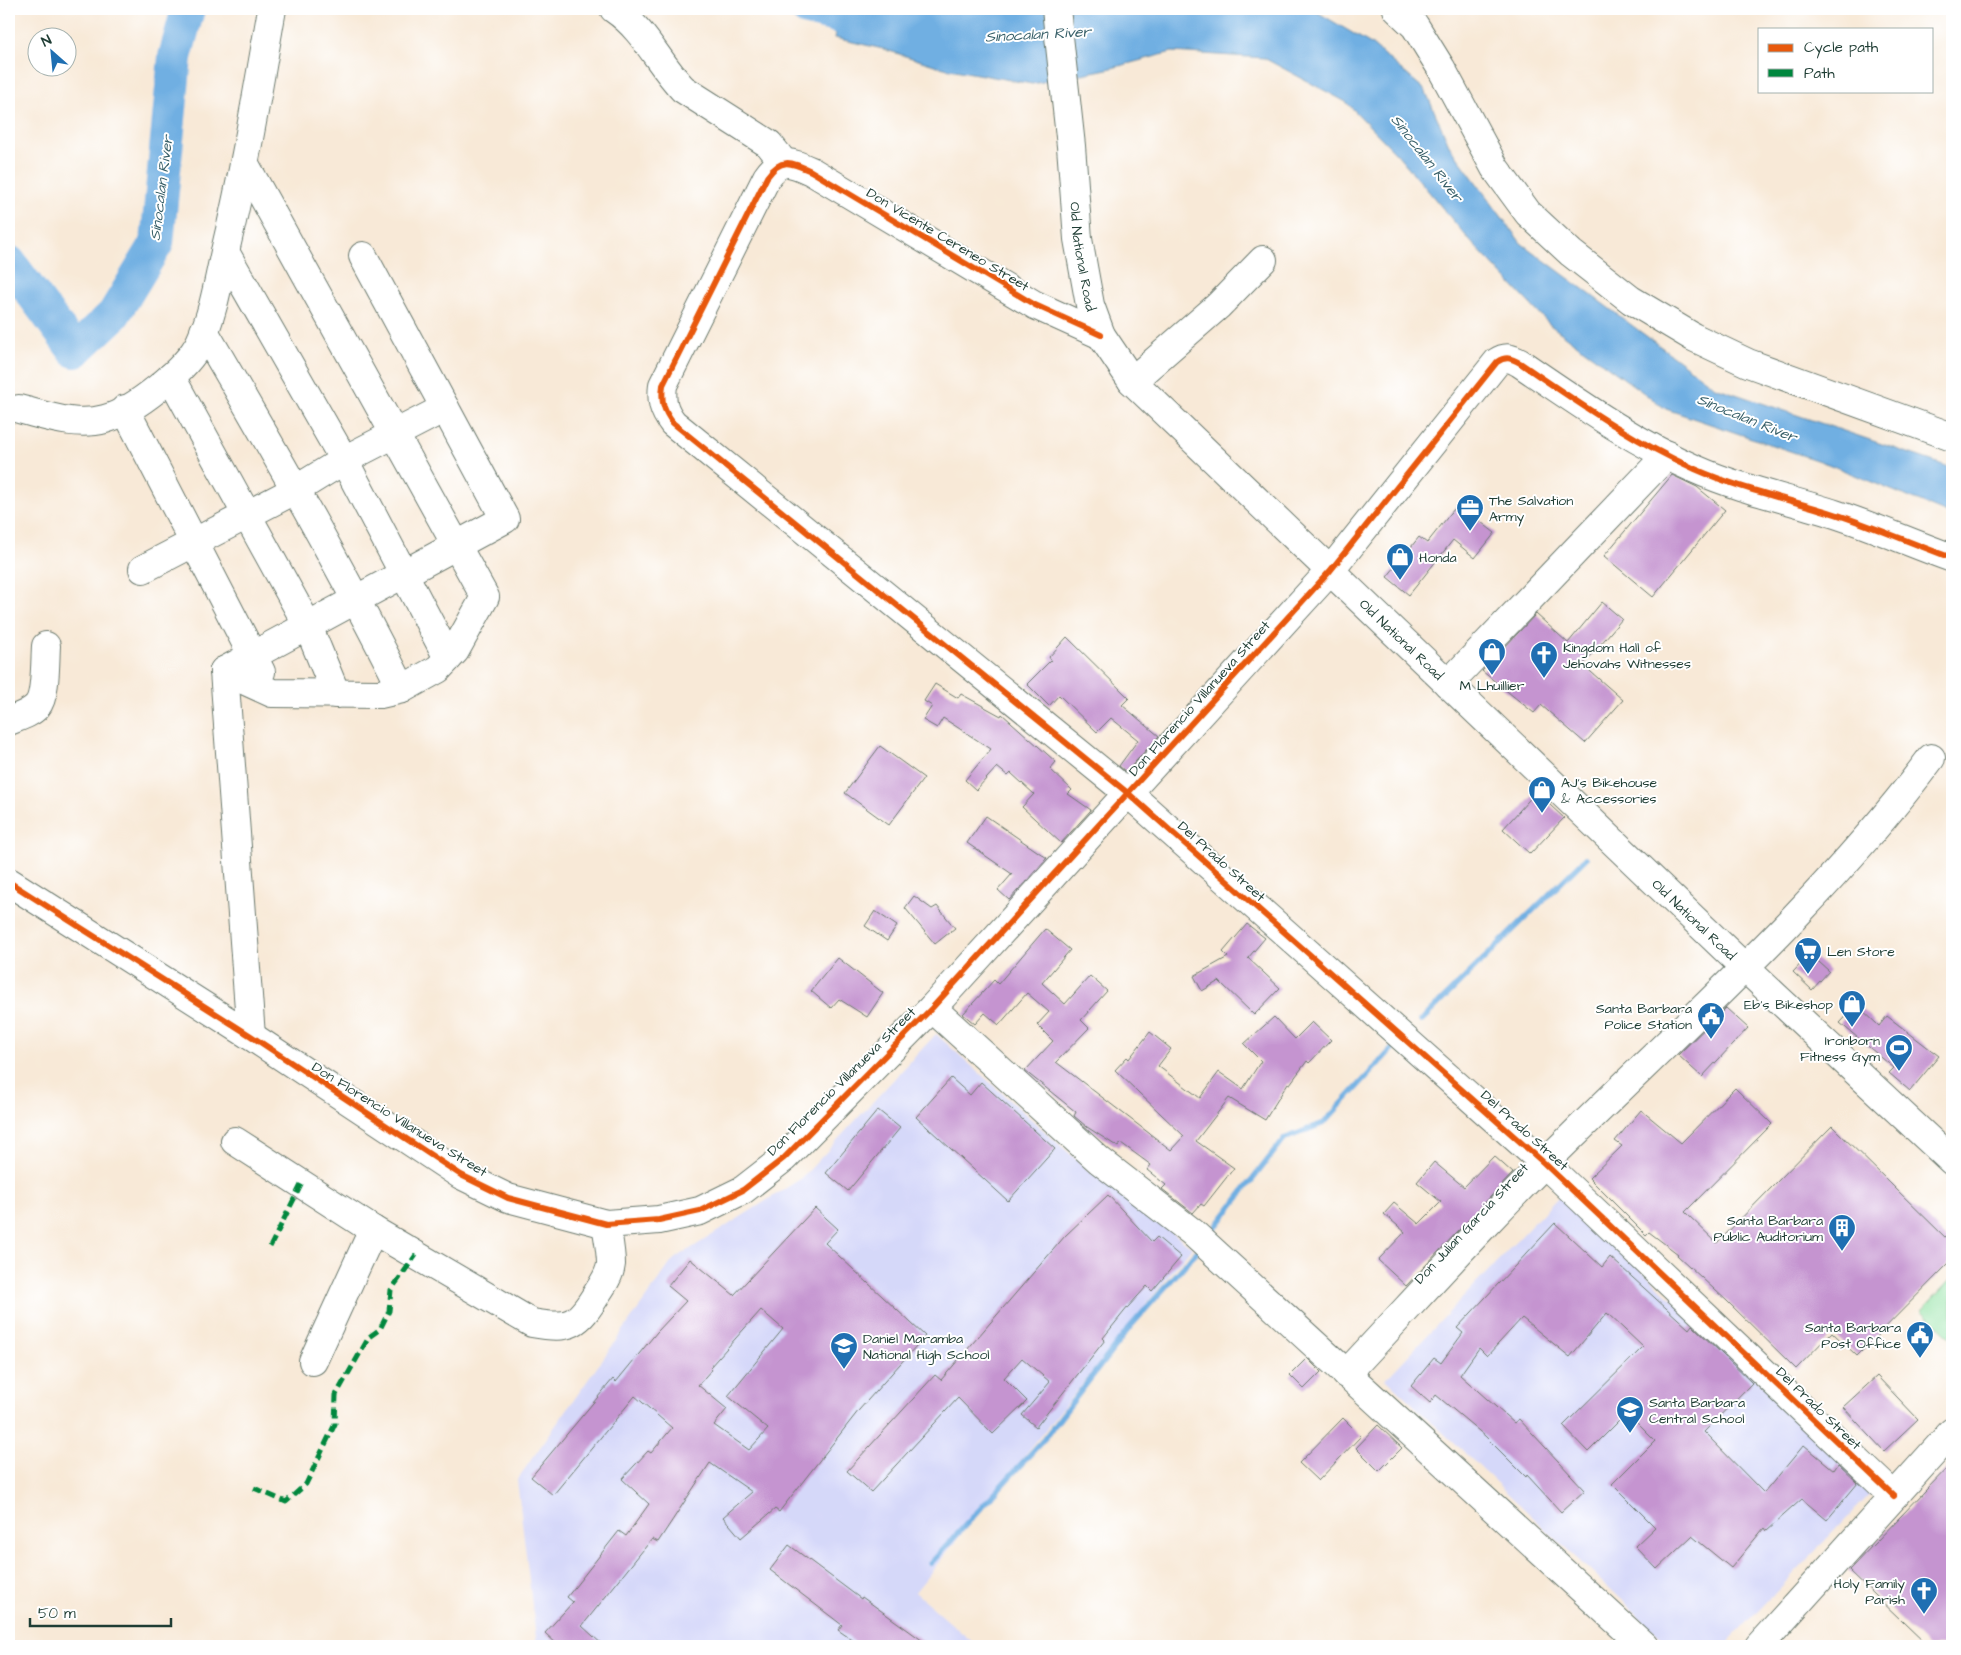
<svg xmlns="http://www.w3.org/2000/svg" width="1961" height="1655" viewBox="0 0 1961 1655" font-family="'Architects Daughter',sans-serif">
<rect width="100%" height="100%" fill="#fff"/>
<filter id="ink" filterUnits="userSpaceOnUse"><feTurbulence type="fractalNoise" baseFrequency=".02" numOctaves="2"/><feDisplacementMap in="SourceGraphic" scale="10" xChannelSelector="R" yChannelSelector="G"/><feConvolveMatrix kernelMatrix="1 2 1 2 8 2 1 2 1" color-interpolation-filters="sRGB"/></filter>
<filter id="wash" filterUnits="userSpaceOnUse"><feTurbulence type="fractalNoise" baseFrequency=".0096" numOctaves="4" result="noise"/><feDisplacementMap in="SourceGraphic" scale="20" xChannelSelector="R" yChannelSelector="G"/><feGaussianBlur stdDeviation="1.12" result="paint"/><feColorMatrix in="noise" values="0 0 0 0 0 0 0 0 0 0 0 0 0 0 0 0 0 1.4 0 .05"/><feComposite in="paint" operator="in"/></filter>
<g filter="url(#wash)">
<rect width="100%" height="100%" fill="#f8e9d7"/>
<!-- built -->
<g fill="#d5d8f9">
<polygon points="936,1034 1089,1171 1192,1247 915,1592 977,1646 537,1646 517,1480 673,1260 802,1178"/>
<polygon points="1561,1194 1874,1489 1725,1646 1670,1646 1386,1379"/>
</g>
<!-- green -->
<polygon fill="#8ee1a1" stroke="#568f6a" points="1952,1278 1952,1339 1922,1310"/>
<!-- water -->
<polygon fill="#6fafe2" stroke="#47768b" points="840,9 1312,9 1371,44 1425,90 1450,147 1521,243 1715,387 1952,468 1952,515 1828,464 1666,409 1550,325 1471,242 1398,155 1346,102 1264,58 1172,52 1112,68 1032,84 944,68 883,49 835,38"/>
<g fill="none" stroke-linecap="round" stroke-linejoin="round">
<!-- stream -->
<g stroke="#6fafe2" stroke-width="5.5">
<polyline points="1421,1021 1586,858"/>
<polyline points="1211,1233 1284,1139 1324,1123 1392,1049"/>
<polyline points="931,1563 1044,1439 1130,1327 1199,1249"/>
</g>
<!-- river -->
<g stroke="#6fafe2" stroke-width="34">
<polyline points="807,9 882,27"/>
<polyline points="9,262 75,351 114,314 157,243 175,57 188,9"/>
</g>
</g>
<g id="blocks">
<!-- building -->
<g fill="#c594d0" fill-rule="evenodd">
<polygon points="1672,475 1697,487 1725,510 1653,597 1604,556"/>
<polygon points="1458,504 1495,533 1475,558 1453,540 1409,595 1387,577 1419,537 1427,543"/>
<polygon points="1602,602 1622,619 1583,665 1623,700 1585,743 1541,705 1534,713 1482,671 1536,614 1568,643"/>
<polygon points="1067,637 1129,698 1122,705 1159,736 1126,772 1119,766 1138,740 1111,718 1097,732 1059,695 1049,706 1027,684 1051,660 1049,657"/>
<polygon points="935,684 958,698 961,694 1001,716 1002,714 1056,762 1050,769 1072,790 1068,794 1091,810 1061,843 1022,807 1034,794 1011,773 1008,776 997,767 976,790 965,780 991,749 943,718 937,728 923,720 932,706 924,701"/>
<polygon points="880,746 924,778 889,825 845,793"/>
<polygon points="1536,792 1564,818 1530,854 1503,829"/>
<polygon points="986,816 1047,858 1009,900 998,890 1012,874 967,843"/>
<polygon points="914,896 932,909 937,906 955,928 935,944 905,908"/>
<polygon points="875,911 897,926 887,941 865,926"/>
<polygon points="1247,924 1265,938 1248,958 1280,988 1254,1015 1219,981 1202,991 1194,976 1228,957 1223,952"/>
<polygon points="1045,929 1070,950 1042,983 1065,1004 1090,976 1107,991 1081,1020 1089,1028 1056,1062 1171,1150 1184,1136 1115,1070 1127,1057 1129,1059 1150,1032 1171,1049 1158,1066 1200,1098 1219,1072 1243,1089 1261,1061 1244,1044 1274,1017 1295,1039 1312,1022 1331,1040 1309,1063 1307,1061 1290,1084 1288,1083 1265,1120 1229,1098 1196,1141 1234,1168 1204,1206 1201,1204 1193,1213 1162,1189 1166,1185 1147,1170 1151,1165 1121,1143 1118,1147 1087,1127 1074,1116 1076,1112 1025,1071 1053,1041 1037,1025 1049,1012 1027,993 999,1025 985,1013 975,1024 963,1014 994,980 998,984"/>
<polygon points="1810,954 1829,971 1812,990 1793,972"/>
<polygon points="838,958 883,993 867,1017 839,999 831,1008 811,991"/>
<polygon points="1857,1005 1879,1026 1887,1016 1939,1056 1910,1091 1889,1073 1894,1068 1840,1023"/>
<polygon points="1726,1008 1748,1028 1702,1077 1678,1055"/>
<polygon points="951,1078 970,1095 981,1082 1055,1149 1008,1201 916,1117"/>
<polygon points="1735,1088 1772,1124 1685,1212 1717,1243 1832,1126 1952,1244 1952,1260 1857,1356 1832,1332 1796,1369 1727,1301 1677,1255 1678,1254 1649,1232 1646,1235 1589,1178 1622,1146 1615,1141 1641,1110 1681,1143"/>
<polygon points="878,1110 900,1128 848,1191 826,1173"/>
<polygon points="1494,1156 1513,1173 1406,1286 1378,1260 1405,1232 1384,1214 1394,1203 1419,1224 1441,1202 1417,1182 1434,1162 1464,1187"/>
<polygon points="1108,1195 1152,1242 1157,1237 1181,1257 1152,1291 1147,1286 1128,1307 1103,1338 1105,1340 1036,1427 1022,1415 1050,1382 1022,1358 1004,1378 1027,1401 993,1434 958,1398 871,1492 847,1471 935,1375 941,1380 1065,1236"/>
<path d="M815,1208l23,21 -13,14 100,93 -66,74 -80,102 -4,-3 -34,29 -18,-21 29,-25 -42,-29 -52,79 -6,-3 -70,87 22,20h-45l-14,-13 28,-31 -6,-5 52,-66 7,5 23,-32 -27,-25 26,-28 3,2 21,-25 -37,-32 -82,99 -22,-18 82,-98 3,3 41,-50 29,-31 -18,-15 22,-27 44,36zM761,1310l22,19 -55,67 40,33 -19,21 -35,-25 13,-16 -29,-24 14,-16 -2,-2z"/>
<polygon points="1555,1223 1602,1267 1610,1257 1689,1329 1692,1325 1752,1383 1704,1432 1764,1493 1804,1445 1834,1470 1838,1464 1858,1483 1827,1520 1802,1499 1766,1531 1764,1528 1731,1568 1692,1536 1657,1569 1635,1546 1655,1527 1612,1484 1655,1441 1627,1413 1588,1452 1563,1426 1643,1347 1607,1313 1570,1357 1522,1318 1487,1356 1479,1348 1460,1375 1514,1423 1519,1419 1585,1490 1561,1512 1527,1475 1526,1477 1485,1436 1436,1395 1430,1403 1411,1386 1434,1358 1441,1363 1463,1333 1457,1328"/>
<polygon points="1307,1358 1321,1372 1304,1389 1290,1375"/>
<polygon points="1877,1376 1918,1419 1884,1451 1843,1407"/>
<polygon points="1343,1418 1361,1436 1318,1481 1299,1463"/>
<polygon points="1378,1425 1402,1448 1379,1471 1356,1448"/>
<polygon points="1952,1463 1952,1646 1928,1646 1849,1570"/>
<polygon points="789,1545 861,1599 862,1597 930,1646 861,1646 838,1630 842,1625 770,1570"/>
</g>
</g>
</g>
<g filter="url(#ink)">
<use href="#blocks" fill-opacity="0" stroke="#6b796d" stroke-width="1"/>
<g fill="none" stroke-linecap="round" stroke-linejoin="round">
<defs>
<g id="minor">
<path d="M614,9c31,21 44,54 69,80l86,55 15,19"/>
<polyline points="1397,9 1415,26 1441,68 1495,168 1528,213 1571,253 1631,300 1693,337 1748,363 1952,437"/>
<polyline points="225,252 344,460 448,658"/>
<path d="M204,331c69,118 137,236 198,358"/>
<path d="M1101,335l-66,-30 -224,-134c-20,-9 -30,-14 -44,6l-104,208c-2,16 0,25 10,38l456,371 415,369 350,333"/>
<polyline points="171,377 308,626 336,694"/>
<polyline points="1132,381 1218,306 1263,260"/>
<path d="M19,409c28,7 57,18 86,10 29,-8 82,-50 95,-77 14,-30 19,-64 26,-95 19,-79 32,-158 46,-238"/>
<polyline points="125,409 261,672"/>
<polyline points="143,569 297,489 344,460 445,408"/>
<polyline points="224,671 272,693 380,694 402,689 438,669 455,651 485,597 246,166"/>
<polyline points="224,671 505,519 363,256"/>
<polyline points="224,671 251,1036"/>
<polyline points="1448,684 1667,455"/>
<path d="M9,721c9,-4 21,-7 28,-15 9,-10 8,-46 9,-60"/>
<path d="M9,882l242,154 210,139 47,23 98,26 53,-4 41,-9 43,-21 41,-32 148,-150 398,-437 167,-209c9,-6 14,-4 23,1 56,38 112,78 175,106 45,20 93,30 140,45 40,13 78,30 117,44"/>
<polyline points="932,1008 1099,1160 1192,1232 1644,1646"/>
<path d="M235,1141l138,89 159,93c39,7 46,2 66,-31 6,-9 12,-18 13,-28 0,-13 -3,-27 -5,-40"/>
<polyline points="313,1361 373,1230"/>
<path d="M1346,1374c75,-80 148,-162 227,-239 123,-121 254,-238 358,-377"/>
<polyline points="1759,1646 1952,1432"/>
</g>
<g id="major">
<path id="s1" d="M1056,9l15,137 7,93 12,66 11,30 31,46 612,586 208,194"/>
</g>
</defs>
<!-- minor casing -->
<use href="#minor" stroke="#6b796d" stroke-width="30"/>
<!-- major casing -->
<use href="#major" stroke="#6b796d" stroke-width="30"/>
<!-- minor -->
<use href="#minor" stroke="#fff" stroke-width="28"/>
<!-- major -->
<use href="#major" stroke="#fff" stroke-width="28"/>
<!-- quiet -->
<g stroke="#00873e" stroke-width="5" stroke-dasharray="10 5" stroke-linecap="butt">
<polyline points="270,1247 302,1183"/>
<polyline points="254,1488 286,1502 306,1484 335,1424 336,1395 369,1337 380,1329 389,1311 391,1290 416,1255"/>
</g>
<defs>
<g id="cycleway">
<path d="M1101,335l-66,-30 -224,-134c-20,-9 -30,-14 -44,6l-104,208c-2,16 0,25 10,38l456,371 415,369 350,333"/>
<path d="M9,882l242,154 210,139 47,23 98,26 53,-4 41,-9 43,-21 41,-32 148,-150 398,-437 167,-209c9,-6 14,-4 23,1 56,38 112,78 175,106 45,20 93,30 140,45 40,13 78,30 117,44"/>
</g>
</defs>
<!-- cycleway casing -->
<use href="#cycleway" stroke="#fff" stroke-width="9"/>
<!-- cycleway -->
<use href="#cycleway" stroke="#e8590c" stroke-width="6"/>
</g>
</g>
<!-- icons -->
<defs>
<symbol id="office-pin" viewBox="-11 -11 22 30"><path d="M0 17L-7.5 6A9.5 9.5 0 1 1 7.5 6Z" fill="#1f6fb2" stroke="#fff"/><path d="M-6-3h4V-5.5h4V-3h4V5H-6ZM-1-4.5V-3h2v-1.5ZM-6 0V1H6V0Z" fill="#fff"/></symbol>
<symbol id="shop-pin" viewBox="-11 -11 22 30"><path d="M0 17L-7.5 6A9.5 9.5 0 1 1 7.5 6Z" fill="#1f6fb2" stroke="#fff"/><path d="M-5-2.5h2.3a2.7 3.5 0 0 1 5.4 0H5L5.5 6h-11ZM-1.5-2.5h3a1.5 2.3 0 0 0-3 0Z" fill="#fff"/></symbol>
<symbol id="church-pin" viewBox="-11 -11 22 30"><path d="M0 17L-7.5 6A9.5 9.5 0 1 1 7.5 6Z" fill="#1f6fb2" stroke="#fff"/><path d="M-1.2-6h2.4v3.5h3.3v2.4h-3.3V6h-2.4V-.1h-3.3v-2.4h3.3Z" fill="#fff"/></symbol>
<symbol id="supermarket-pin" viewBox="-11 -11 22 30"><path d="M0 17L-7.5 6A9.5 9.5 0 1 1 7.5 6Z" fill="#1f6fb2" stroke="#fff"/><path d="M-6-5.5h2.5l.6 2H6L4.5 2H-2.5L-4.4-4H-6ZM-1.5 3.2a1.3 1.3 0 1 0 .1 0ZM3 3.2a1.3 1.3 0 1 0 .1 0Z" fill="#fff"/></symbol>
<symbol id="civic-pin" viewBox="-11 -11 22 30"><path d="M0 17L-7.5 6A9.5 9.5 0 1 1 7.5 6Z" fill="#1f6fb2" stroke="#fff"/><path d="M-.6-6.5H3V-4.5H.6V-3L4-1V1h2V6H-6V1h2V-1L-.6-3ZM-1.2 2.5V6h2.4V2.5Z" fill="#fff"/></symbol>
<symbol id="stadium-pin" viewBox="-11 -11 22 30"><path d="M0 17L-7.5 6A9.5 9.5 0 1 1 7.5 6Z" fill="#1f6fb2" stroke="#fff"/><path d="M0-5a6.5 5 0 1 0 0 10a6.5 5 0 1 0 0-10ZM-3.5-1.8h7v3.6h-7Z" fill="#fff"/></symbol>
<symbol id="building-pin" viewBox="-11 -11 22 30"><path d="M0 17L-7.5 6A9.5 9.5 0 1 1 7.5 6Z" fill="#1f6fb2" stroke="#fff"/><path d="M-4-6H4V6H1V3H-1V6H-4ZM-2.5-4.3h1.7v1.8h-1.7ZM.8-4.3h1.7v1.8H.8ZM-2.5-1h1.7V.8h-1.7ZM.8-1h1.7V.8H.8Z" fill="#fff"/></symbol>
<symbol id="school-pin" viewBox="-11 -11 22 30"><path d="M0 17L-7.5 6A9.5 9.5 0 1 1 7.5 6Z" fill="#1f6fb2" stroke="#fff"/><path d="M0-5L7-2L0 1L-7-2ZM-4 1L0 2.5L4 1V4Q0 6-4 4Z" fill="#fff"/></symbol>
</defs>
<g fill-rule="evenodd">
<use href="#office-pin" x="1454" y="492" width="32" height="43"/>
<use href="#shop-pin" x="1384" y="541" width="32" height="43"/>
<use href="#shop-pin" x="1476" y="636" width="32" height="43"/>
<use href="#church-pin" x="1528" y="639" width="32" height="43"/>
<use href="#shop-pin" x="1526" y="774" width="32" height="43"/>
<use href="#supermarket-pin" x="1792" y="935" width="32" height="43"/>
<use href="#shop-pin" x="1836" y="988" width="32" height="43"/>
<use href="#civic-pin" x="1695" y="1000" width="32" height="43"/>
<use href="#stadium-pin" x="1883" y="1032" width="32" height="43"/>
<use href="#building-pin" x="1826" y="1212" width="32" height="43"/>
<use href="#civic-pin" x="1904" y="1319" width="32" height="43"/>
<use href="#school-pin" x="828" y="1330" width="32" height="43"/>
<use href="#school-pin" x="1614" y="1394" width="32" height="43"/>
<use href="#church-pin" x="1908" y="1575" width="32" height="43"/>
</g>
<g text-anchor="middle" stroke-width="4" stroke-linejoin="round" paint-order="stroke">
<!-- street labels -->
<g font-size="14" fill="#1f3d34" stroke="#fff">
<text transform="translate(948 239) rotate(31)" y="5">Don Vicente Cereneo Street</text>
<text dy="5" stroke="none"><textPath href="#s1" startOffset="249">Old National Road</textPath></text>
<text dy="5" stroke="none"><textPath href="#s1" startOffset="759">Old National Road</textPath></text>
<text transform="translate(1199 698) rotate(-48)" y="5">Don Florencio Villanueva Street</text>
<text transform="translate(1222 861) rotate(42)" y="5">Del Prado Street</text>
<text dy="5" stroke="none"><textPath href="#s1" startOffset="1164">Old National Road</textPath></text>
<text transform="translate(841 1081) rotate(-45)" y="5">Don Florencio Villanueva Street</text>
<text transform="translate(400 1119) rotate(32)" y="5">Don Florencio Villanueva Street</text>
<text transform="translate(1525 1130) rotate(42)" y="5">Del Prado Street</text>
<text transform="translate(1471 1223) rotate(-47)" y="5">Don Julian Garcia Street</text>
<text transform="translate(1819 1408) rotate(44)" y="5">Del Prado Street</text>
</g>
<!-- poi labels -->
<g font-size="14" fill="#1f3d34" stroke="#fff" text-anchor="start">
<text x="1489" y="505">The Salvation<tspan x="1489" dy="16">Army</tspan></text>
<text x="1419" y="562">Honda</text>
<text x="1563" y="652">Kingdom Hall of<tspan x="1563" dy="16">Jehovahs Witnesses</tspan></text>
<text x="1492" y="690" text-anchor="middle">M Lhuillier</text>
<text x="1561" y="787">AJ's Bikehouse<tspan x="1561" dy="16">&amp; Accessories</tspan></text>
<text x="1827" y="956">Len Store</text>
<text x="1833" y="1009" text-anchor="end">Eb's Bikeshop</text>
<text x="1692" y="1013" text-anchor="end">Santa Barbara<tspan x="1692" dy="16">Police Station</tspan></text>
<text x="1880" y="1045" text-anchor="end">Ironborn<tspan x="1880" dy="16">Fitness Gym</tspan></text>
<text x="1823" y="1225" text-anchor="end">Santa Barbara<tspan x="1823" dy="16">Public Auditorium</tspan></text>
<text x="1901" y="1332" text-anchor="end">Santa Barbara<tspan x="1901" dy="16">Post Office</tspan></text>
<text x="863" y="1343">Daniel Maramba<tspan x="863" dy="16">National High School</tspan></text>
<text x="1649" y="1407">Santa Barbara<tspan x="1649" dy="16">Central School</tspan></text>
<text x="1905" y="1588" text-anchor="end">Holy Family<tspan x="1905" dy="16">Parish</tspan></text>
</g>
<!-- water labels -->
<g font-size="15" font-style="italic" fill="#375f68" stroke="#fff">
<text transform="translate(1038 34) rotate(-3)" y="5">Sinocalan River</text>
<text transform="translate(1427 158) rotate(52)" y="5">Sinocalan River</text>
<text transform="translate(161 188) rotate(-83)" y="5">Sinocalan River</text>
<text transform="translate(1747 418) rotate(22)" y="5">Sinocalan River</text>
</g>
</g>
<!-- margin -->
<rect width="1961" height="1655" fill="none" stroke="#fff" stroke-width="30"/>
<!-- legend -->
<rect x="1758" y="28" width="175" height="65" fill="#ffffff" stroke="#a5b1ae"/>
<rect x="1768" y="44" width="25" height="8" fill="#e8590c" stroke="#a5b1ae"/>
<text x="1804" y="52" font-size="15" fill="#1f3d34">Cycle path</text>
<rect x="1768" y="69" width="25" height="8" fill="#00873e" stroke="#a5b1ae"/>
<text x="1804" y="78" font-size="15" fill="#1f3d34">Path</text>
<!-- north arrow -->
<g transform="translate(52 52) rotate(333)"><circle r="24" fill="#ffffff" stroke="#a5b1ae"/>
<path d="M0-4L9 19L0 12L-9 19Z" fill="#1f6fb2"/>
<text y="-8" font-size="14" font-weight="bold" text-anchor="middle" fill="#1f3d34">N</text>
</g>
<!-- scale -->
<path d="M30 1618v8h141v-8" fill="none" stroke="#1f3d34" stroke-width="2.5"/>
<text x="38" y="1618" font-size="15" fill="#1f3d34" stroke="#ffffff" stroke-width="4" paint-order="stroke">50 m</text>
</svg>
